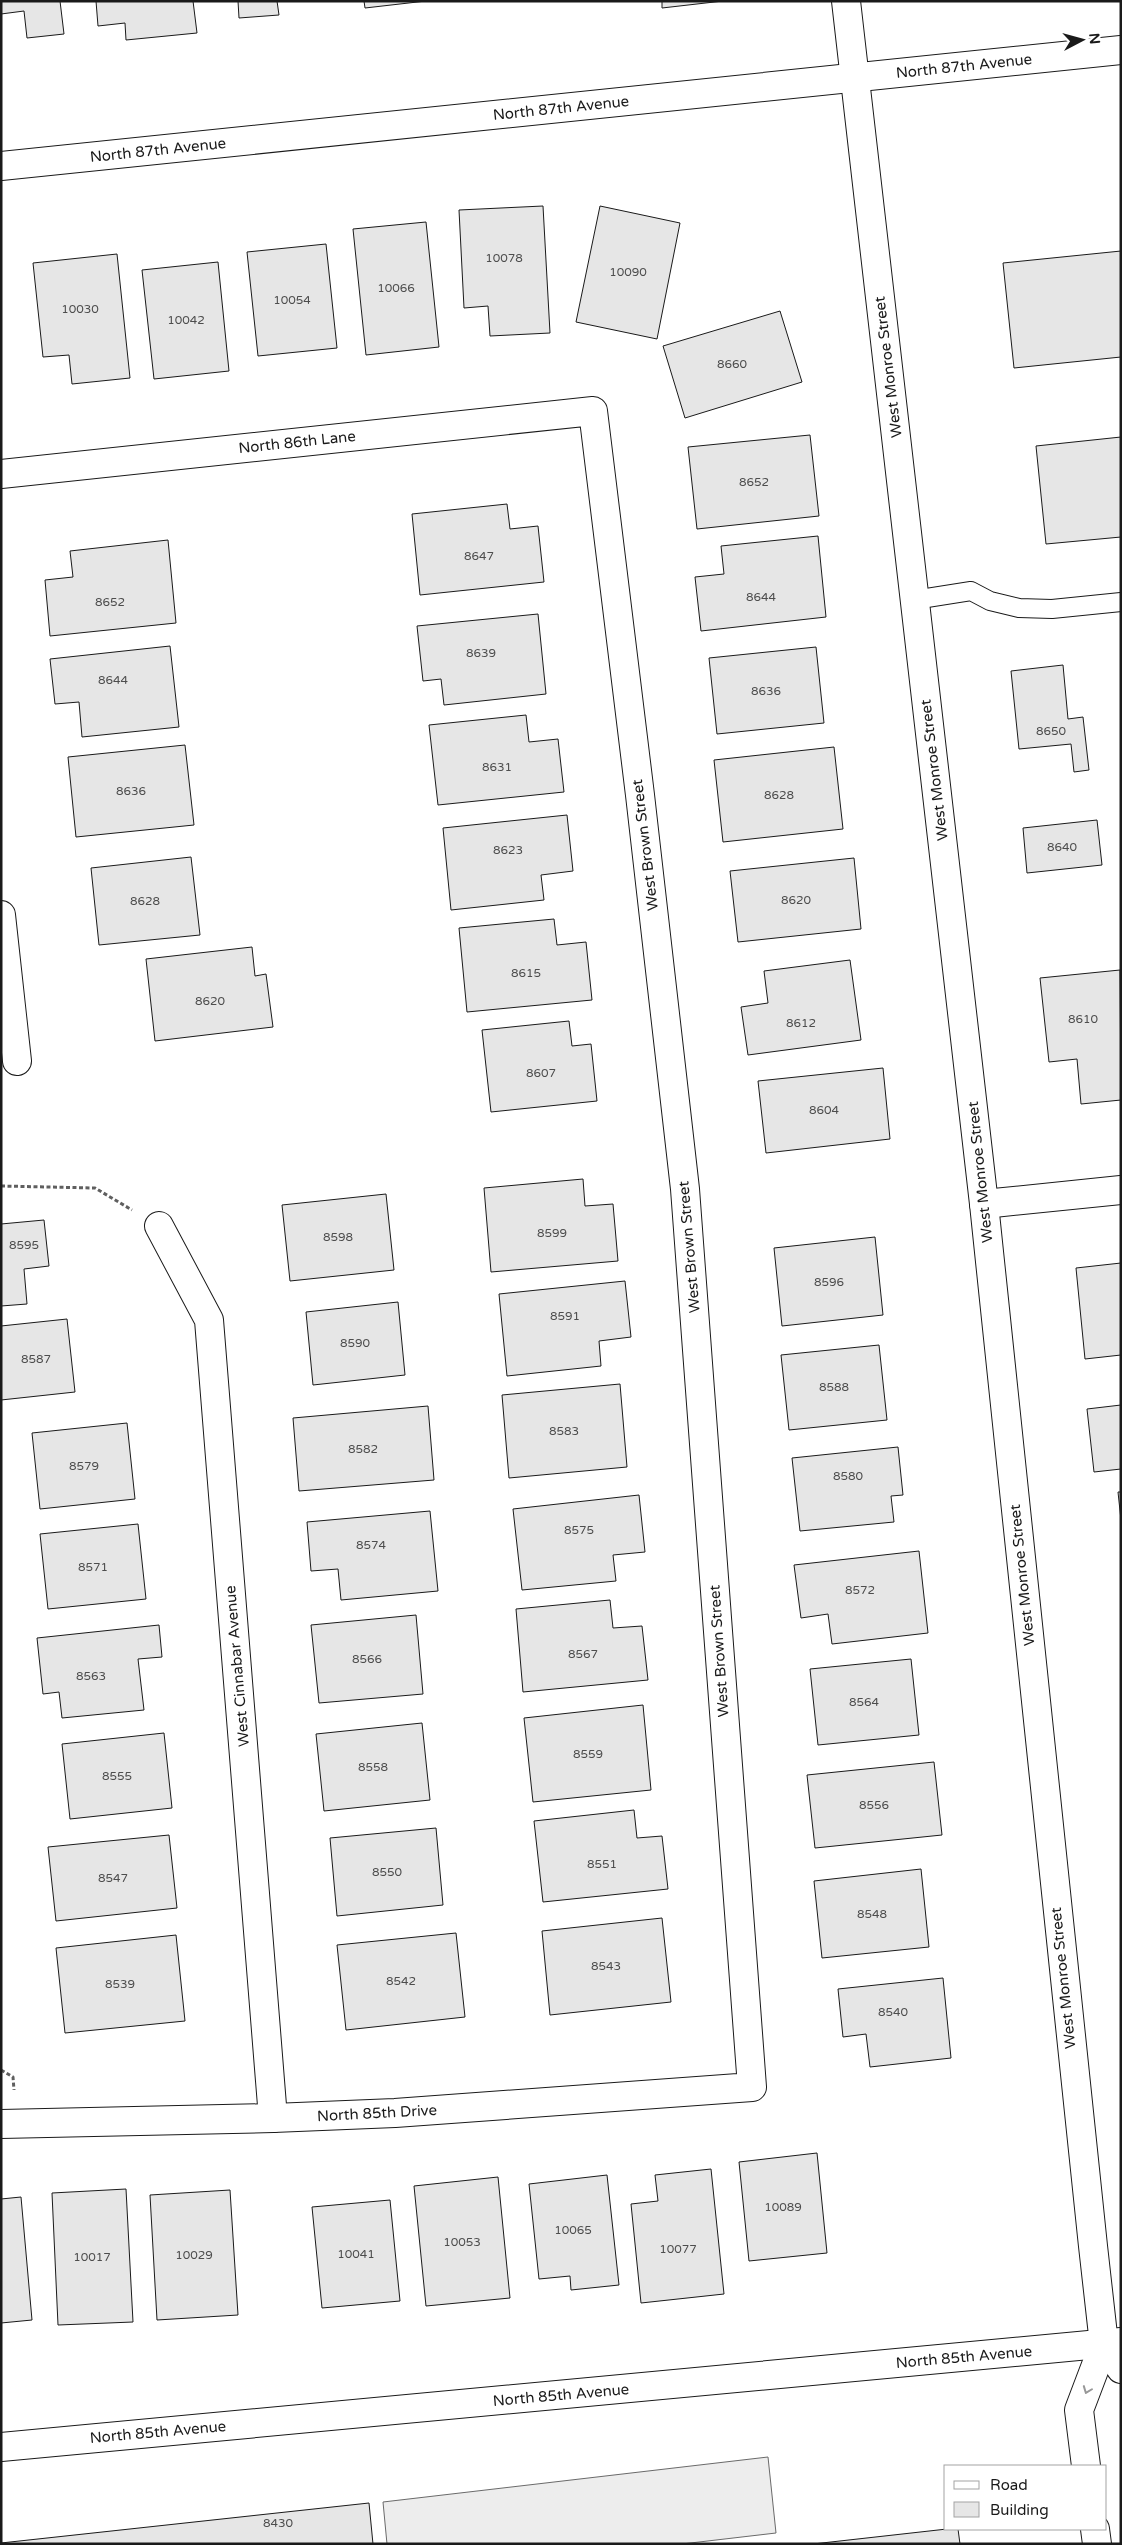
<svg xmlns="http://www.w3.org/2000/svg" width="1122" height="2545" viewBox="0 0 1122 2545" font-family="'Varela Round',sans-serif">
<rect width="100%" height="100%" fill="#fff"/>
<!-- parking -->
<polygon fill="#ededed" stroke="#6a6a6a" points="768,2457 776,2533 682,2544 387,2544 383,2502"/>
<!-- building -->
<g fill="#e6e6e6" stroke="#1a1a1a">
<polygon points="1,1 60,1 64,34 27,38 24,11 1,14"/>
<polygon points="96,1 193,1 197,33 126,40 125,23 98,26"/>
<polygon points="238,1 277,1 279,15 239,18"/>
<polygon points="364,1 426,1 365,8"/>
<polygon points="662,1 723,1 662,8"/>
<polygon points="543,206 550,333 490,336 488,306 464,308 459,210"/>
<polygon points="600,206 680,223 657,339 576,322"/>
<polygon points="426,222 439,347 366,355 353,229"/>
<polygon points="326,244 337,348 258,356 247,252"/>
<polygon points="1121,251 1121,357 1014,368 1003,263"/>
<polygon points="117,254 130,378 72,384 69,355 43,357 33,263"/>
<polygon points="218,262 229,371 154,379 142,270"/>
<polygon points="780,311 802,382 685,418 663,346"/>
<polygon points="810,435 819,516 697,529 688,447"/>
<polygon points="1121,437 1121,537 1046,544 1036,446"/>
<polygon points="507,504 510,529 538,526 544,582 420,595 412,514"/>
<polygon points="818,536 826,617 701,631 695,577 724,574 721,546"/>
<polygon points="168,540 176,623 50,636 45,580 73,577 70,551"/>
<polygon points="538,614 546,694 444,705 441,679 423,681 417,626"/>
<polygon points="170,646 179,727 82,737 79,702 55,704 50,659"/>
<polygon points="816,647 824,723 717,734 709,658"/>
<polygon points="1063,665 1068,719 1083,717 1089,770 1074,772 1071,744 1019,749 1011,671"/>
<polygon points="526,715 529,742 558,739 564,792 438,805 429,725"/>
<polygon points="185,745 194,825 76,837 68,757"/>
<polygon points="834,747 843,829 723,842 714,760"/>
<polygon points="567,815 573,871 541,875 544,900 451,910 443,828"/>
<polygon points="1097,820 1102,865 1027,873 1023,828"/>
<polygon points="191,857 200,935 99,945 91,868"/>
<polygon points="854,858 861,929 738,942 730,871"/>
<polygon points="554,919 557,945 586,942 592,1000 467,1012 459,928"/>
<polygon points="252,947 255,976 266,974 273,1027 155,1041 146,959"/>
<polygon points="850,960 861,1040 748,1055 741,1007 768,1003 764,971"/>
<polygon points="1120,970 1121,1100 1081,1104 1077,1059 1049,1062 1040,978"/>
<polygon points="569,1021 572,1046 591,1044 597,1101 491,1112 482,1030"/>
<polygon points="883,1068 890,1139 766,1153 758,1081"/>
<polygon points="583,1179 585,1206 613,1204 618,1261 491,1272 484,1188"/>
<polygon points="386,1194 394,1270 290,1281 282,1205"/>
<polygon points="44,1220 49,1266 24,1269 27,1304 1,1306 1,1224"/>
<polygon points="875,1237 883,1315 782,1326 774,1248"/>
<polygon points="1121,1263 1121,1355 1085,1359 1076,1268"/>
<polygon points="625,1281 631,1337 599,1341 601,1366 507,1376 499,1294"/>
<polygon points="398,1302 405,1375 313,1385 306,1312"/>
<polygon points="67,1319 75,1392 1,1400 1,1326"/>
<polygon points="879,1345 887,1420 789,1430 781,1355"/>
<polygon points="620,1384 627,1467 509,1478 502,1395"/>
<polygon points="1121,1405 1121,1469 1094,1472 1087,1409"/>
<polygon points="428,1406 434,1480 299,1491 293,1418"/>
<polygon points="127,1423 135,1499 40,1509 32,1433"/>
<polygon points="898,1447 903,1495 891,1496 894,1522 800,1531 792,1458"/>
<polygon points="1118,1492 1121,1492 1121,1520"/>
<polygon points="639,1495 645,1552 613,1555 616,1581 522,1590 513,1509"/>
<polygon points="430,1511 438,1591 341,1600 338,1569 311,1571 307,1522"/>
<polygon points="138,1524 146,1599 48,1609 40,1534"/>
<polygon points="919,1551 928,1633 832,1644 828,1614 801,1618 794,1565"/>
<polygon points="610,1600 613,1628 642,1626 648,1680 523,1692 516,1609"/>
<polygon points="416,1615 423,1694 319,1703 311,1625"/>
<polygon points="159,1625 162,1657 138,1659 144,1710 62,1718 59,1692 43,1694 37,1638"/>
<polygon points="911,1659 919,1735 818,1745 810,1669"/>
<polygon points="643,1705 651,1790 533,1802 524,1718"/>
<polygon points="422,1723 430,1800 324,1811 316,1734"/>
<polygon points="164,1733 172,1808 70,1819 62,1744"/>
<polygon points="934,1762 942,1835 815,1848 807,1775"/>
<polygon points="634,1810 637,1838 662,1836 668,1889 543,1902 534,1821"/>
<polygon points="436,1828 443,1905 337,1916 330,1838"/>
<polygon points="169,1835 177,1908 56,1921 48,1847"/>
<polygon points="921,1869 929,1947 822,1958 814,1881"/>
<polygon points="662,1918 671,2002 550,2015 542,1931"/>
<polygon points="456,1933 465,2017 346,2030 337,1945"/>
<polygon points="176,1935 185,2021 65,2033 56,1948"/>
<polygon points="943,1978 951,2058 870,2067 866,2034 843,2037 838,1989"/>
<polygon points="817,2153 827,2253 749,2261 739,2162"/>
<polygon points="711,2169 724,2294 641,2303 631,2204 658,2201 655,2175"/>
<polygon points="607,2175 619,2285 571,2290 570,2276 539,2279 529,2184"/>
<polygon points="498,2177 510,2298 426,2306 414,2186"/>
<polygon points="126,2189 133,2322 58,2325 52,2193"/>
<polygon points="230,2190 238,2315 157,2320 150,2195"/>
<polygon points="21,2197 32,2320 1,2323 1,2199"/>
<polygon points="390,2200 400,2301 322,2308 312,2207"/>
<polygon points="369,2503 373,2544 1,2544 1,2543"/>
<polygon points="947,2529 958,2529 960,2544 813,2544"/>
</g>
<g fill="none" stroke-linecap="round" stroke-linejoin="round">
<defs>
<polyline id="lane" points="914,600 971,591 990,601 1019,608 1052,609 1121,602"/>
<g id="street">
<polyline points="1,474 593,411 640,795 685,1189 752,2087 395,2113 273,2118 1,2124"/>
<polyline points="1,915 17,1061"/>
<polyline points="984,1204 1121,1190"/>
<polyline points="159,1226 209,1320 273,2118"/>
</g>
<g id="secondary">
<polyline points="846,1 984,1204 1093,2246 1104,2344 1121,2369"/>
<polyline points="1,166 1121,50"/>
<polyline points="1,2447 1121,2342"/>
<polyline points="1086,2466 1079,2410 1104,2344"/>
<polyline points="1095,2529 1097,2544"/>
</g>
</defs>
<!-- lane casing -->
<use href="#lane" stroke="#1a1a1a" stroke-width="20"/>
<!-- street casing -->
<use href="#street" stroke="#1a1a1a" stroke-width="30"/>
<!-- secondary casing -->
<use href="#secondary" stroke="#1a1a1a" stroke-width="30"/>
<!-- path -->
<g stroke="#5f5f5f" stroke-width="3" stroke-dasharray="4 2.5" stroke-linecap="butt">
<polyline points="1,1186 95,1188 132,1210"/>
<polyline points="1,2070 13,2077 14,2090"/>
</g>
<!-- lane -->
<use href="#lane" stroke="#fff" stroke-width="18"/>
<!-- street -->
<use href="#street" stroke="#fff" stroke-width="28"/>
<!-- secondary -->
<use href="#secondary" stroke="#fff" stroke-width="28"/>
</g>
<!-- one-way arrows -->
<defs><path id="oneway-chevron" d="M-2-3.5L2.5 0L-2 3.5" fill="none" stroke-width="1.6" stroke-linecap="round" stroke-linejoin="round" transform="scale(1.25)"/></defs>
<use stroke="#989898" href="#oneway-chevron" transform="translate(1087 2390) rotate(111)"/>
<g text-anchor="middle" stroke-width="4" stroke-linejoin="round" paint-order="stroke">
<!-- number labels -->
<g font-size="12" fill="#4d4d4d">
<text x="504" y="262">10078</text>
<text x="628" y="276">10090</text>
<text x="396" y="292">10066</text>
<text x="292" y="304">10054</text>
<text x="80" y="313">10030</text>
<text x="186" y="324">10042</text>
<text x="732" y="368">8660</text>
<text x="754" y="486">8652</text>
<text x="479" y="560">8647</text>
<text x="761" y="601">8644</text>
<text x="110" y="606">8652</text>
<text x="481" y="657">8639</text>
<text x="113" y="684">8644</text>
<text x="766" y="695">8636</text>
<text x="1051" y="735">8650</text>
<text x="497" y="771">8631</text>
<text x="131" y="795">8636</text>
<text x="779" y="799">8628</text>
<text x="1062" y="851">8640</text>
<text x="508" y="854">8623</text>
<text x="796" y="904">8620</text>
<text x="145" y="905">8628</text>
<text x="526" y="977">8615</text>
<text x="210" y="1005">8620</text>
<text x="1083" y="1023">8610</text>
<text x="801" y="1027">8612</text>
<text x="541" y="1077">8607</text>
<text x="824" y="1114">8604</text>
<text x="552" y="1237">8599</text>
<text x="338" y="1241">8598</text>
<text x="24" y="1249">8595</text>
<text x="829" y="1286">8596</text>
<text x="565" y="1320">8591</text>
<text x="355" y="1347">8590</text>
<text x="36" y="1363">8587</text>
<text x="834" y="1391">8588</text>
<text x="564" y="1435">8583</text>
<text x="363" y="1453">8582</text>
<text x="84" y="1470">8579</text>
<text x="848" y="1480">8580</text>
<text x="579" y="1534">8575</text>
<text x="371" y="1549">8574</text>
<text x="93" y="1571">8571</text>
<text x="860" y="1594">8572</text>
<text x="583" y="1658">8567</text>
<text x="367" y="1663">8566</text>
<text x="91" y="1680">8563</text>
<text x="864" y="1706">8564</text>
<text x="588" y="1758">8559</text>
<text x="373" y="1771">8558</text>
<text x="117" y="1780">8555</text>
<text x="874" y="1809">8556</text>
<text x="602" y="1868">8551</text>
<text x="387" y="1876">8550</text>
<text x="113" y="1882">8547</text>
<text x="872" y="1918">8548</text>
<text x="606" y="1970">8543</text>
<text x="401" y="1985">8542</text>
<text x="120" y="1988">8539</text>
<text x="893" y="2016">8540</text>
<text x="783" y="2211">10089</text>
<text x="573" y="2234">10065</text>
<text x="462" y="2246">10053</text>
<text x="678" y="2253">10077</text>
<text x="356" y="2258">10041</text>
<text x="194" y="2259">10029</text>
<text x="92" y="2261">10017</text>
<text x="278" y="2527">8430</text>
</g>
<!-- street labels -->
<g font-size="15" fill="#1a1a1a" stroke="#fff">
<text transform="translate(964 66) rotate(-6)" y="5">North 87th Avenue</text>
<text transform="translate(561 108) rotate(-6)" y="5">North 87th Avenue</text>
<text transform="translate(158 150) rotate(-6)" y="5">North 87th Avenue</text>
<text transform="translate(888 367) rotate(-97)" y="5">West Monroe Street</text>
<text transform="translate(297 442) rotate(-6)" y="5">North 86th Lane</text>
<text transform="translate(934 770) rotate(-97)" y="5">West Monroe Street</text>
<text transform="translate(645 845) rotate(-97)" y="5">West Brown Street</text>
<text transform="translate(980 1172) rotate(-96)" y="5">West Monroe Street</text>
<text transform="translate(689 1247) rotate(-95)" y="5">West Brown Street</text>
<text transform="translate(1022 1575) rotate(-96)" y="5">West Monroe Street</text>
<text transform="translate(719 1651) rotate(-94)" y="5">West Brown Street</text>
<text transform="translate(237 1666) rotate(-95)" y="5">West Cinnabar Avenue</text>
<text transform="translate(1063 1978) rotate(-96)" y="5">West Monroe Street</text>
<text transform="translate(377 2113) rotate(-3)" y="5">North 85th Drive</text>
<text transform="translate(964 2357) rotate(-5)" y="5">North 85th Avenue</text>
<text transform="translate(561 2395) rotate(-5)" y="5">North 85th Avenue</text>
<text transform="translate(158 2432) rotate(-5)" y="5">North 85th Avenue</text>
</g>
</g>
<!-- border -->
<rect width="1122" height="2545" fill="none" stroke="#1a1a1a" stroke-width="5"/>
<!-- legend -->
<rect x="944" y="2465" width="162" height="65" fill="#ffffff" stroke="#a3a3a3"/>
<rect x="954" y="2481" width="25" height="8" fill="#ffffff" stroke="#a3a3a3"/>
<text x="990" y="2490" font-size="15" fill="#1a1a1a">Road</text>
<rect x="954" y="2502" width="25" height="15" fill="#e6e6e6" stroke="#a3a3a3"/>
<text x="990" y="2515" font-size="15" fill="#1a1a1a">Building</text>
<!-- north arrow -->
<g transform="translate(1082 40) rotate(84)" stroke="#ffffff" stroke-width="4" paint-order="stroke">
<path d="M0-4L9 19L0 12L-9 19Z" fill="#1a1a1a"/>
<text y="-8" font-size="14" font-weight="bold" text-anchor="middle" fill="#1a1a1a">N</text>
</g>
</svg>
